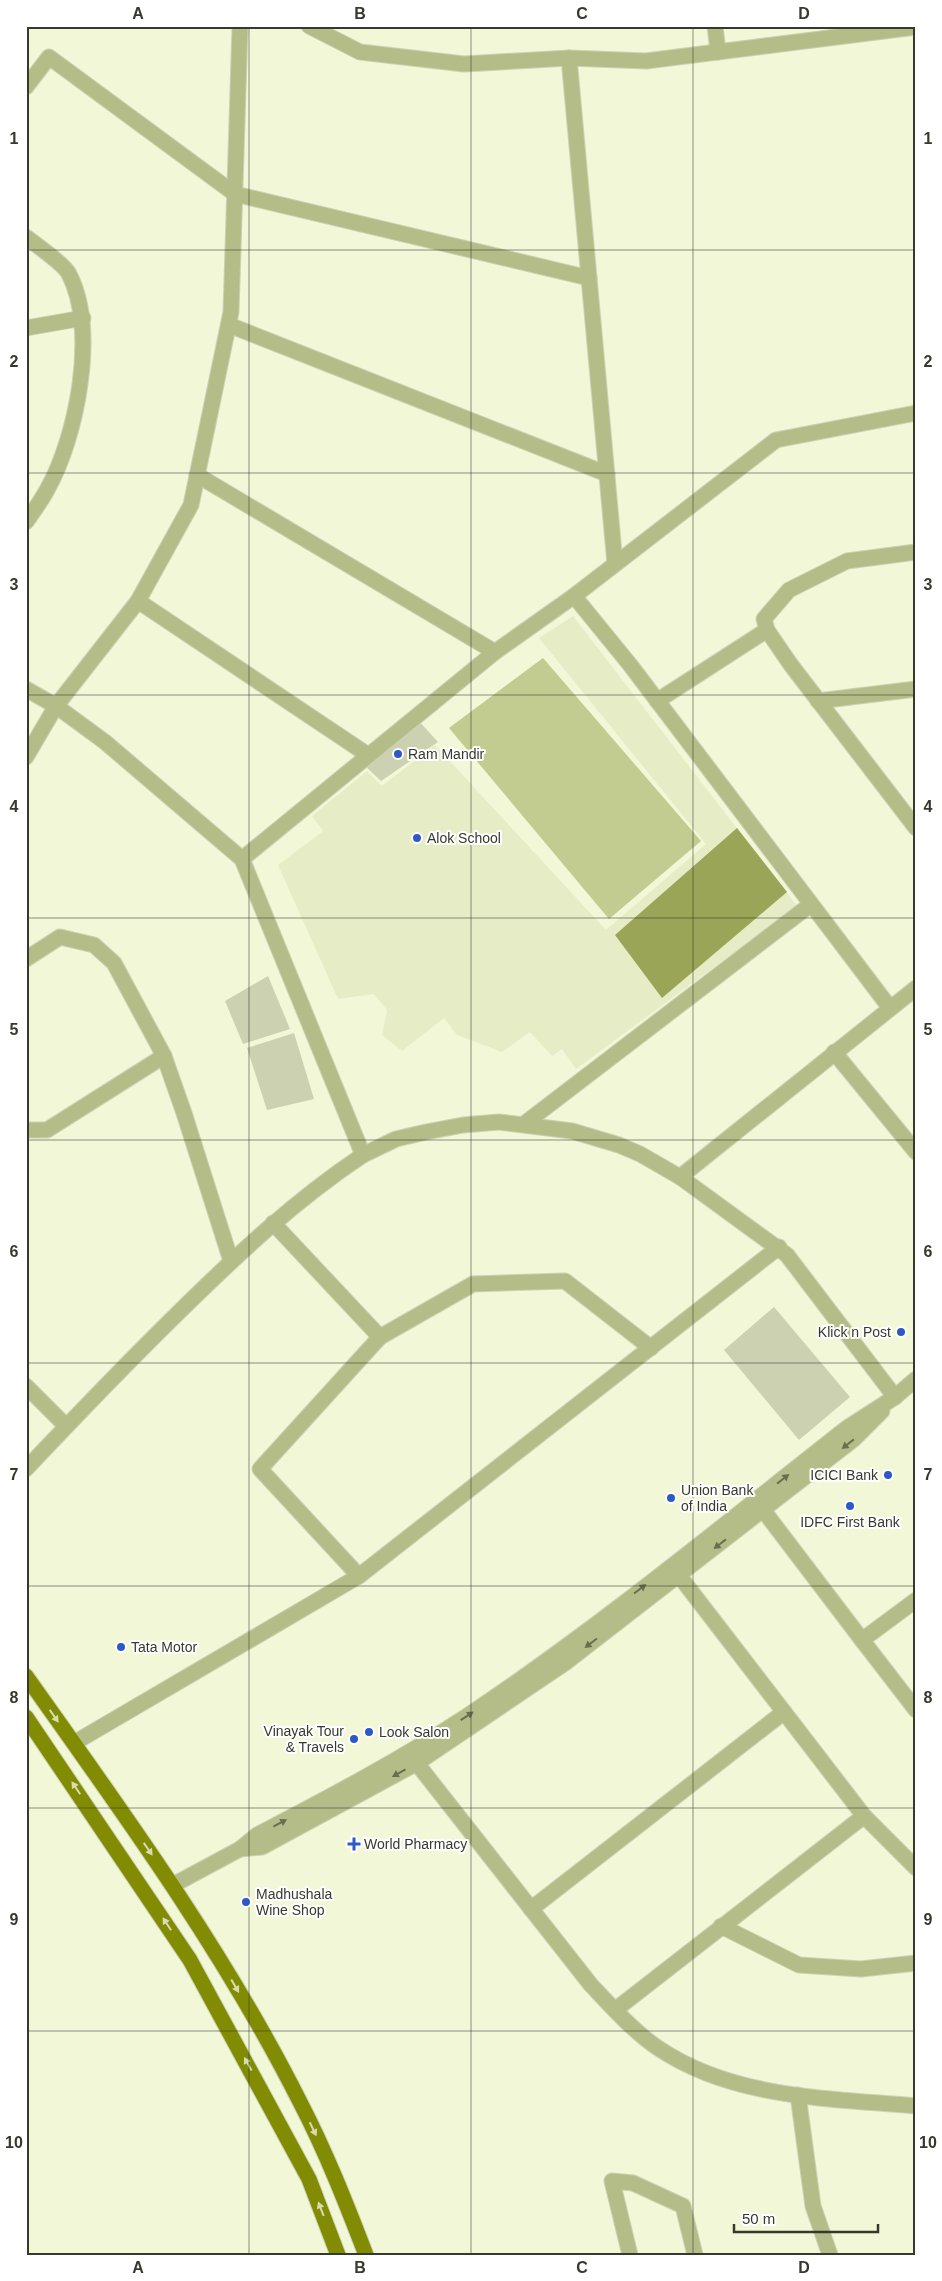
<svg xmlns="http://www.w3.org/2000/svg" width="942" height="2281" viewBox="0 0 942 2281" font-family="Helvetica,sans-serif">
<rect width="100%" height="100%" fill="#f2f7d7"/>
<!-- built -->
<polygon fill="#e6edc6" points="573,616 797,906 576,1069 562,1049 552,1056 530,1032 502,1052 457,1035 444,1018 402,1051 382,1035 387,1010 374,994 338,999 278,865 323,831 312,816 367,771 382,786 435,745 606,930 706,844 539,638"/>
<!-- green -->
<polygon fill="#c2cb90" points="543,658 701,841 609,919 449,728"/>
<!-- water -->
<polygon fill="#9ba558" points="737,828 787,892 662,998 615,935"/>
<!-- building -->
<g fill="#ccd1b2">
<polygon points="418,720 438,742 381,781 363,764"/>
<polygon points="268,976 290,1029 243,1044 225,1001"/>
<polygon points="294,1033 314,1099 267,1110 247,1048"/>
<polygon points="774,1307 850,1397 799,1440 724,1350"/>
</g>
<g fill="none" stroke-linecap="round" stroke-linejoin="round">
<defs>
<g id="minor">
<polyline points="309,26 360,52 464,64 569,58 646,61 916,27"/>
<polyline points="715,26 718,52"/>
<polyline points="569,58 615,564"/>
<polyline points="26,87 49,57 235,194 589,278"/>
<path d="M26,237c9,7 39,28 43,37 29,56 8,163 -22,216 -6,11 -14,22 -21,32"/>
<polyline points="229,325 607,474"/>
<polyline points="26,328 83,318"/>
<polyline points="197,475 495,652 242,859"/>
<polyline points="916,552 847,561 789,590 764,619 767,630 791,665 916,828"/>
<polyline points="138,601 368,755"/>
<polyline points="495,652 574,596"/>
<polyline points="26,689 56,706 105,742 242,859 363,1155 396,1139 426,1132 463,1125 499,1122 572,1131 619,1145 640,1154 680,1177 787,1255 895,1397"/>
<polyline points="657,701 767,630"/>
<polyline points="818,701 916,689"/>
<polyline points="26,757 56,706 138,601 191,505 231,312 240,26"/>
<polyline points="26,959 60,937 94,945 114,963 164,1056 184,1113 231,1261"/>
<polyline points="890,1008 631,666 574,596 776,440 916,413"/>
<polyline points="834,1052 916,1152"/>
<polyline points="524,1124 810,905"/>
<polyline points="26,1130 47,1130 164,1056"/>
<polyline points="680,1177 916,988"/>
<polyline points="273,1223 380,1337 260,1469 359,1576"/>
<polyline points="380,1337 473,1284 565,1281 651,1348"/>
<polyline points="26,1386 66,1426"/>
<path d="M26,1469c50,-53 100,-105 152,-156 58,-57 116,-112 185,-158"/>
<polyline points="757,1502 862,1640 916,1600"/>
<polyline points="674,1569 864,1816 916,1868"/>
<polyline points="862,1640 916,1710"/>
<polyline points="74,1743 359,1576 779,1247"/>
<path d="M411,1756l180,229c21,22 42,46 67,63 76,51 170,50 258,58"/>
<polyline points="240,1849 262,1847 417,1763 565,1663 854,1439 882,1411"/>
<path d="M173,1885l67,-36 17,-14c71,-37 143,-75 210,-119 132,-88 255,-190 380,-288l48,-31 21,-18"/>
<polyline points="531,1909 784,1712"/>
<polyline points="721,1926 799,1965 861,1969 916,1963"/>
<polyline points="615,2010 864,1816"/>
<polyline points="798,2095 813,2206 830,2255"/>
<polyline points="630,2255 612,2181 633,2183 683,2206 695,2255"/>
</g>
<g id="primary">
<path d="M26,1676c98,138 198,275 274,426 26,50 46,101 66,153"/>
<polyline points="26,1717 190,1960 309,2179 338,2255"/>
</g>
</defs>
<!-- minor casing -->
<use href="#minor" stroke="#cdd1b5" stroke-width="17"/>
<!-- primary casing -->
<use href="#primary" stroke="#cdd1b5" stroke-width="17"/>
<!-- minor -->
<use href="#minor" stroke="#b4bd87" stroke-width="15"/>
<!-- primary -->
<use href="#primary" stroke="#818c02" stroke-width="15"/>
</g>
<!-- one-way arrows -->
<defs><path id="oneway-solid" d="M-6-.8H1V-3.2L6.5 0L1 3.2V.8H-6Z" transform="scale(1.25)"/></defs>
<g fill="#696e51">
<use href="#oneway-solid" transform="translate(848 1444) rotate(142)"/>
<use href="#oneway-solid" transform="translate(783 1479) rotate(-38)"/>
<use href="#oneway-solid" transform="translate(720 1544) rotate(142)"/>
<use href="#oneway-solid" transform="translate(640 1589) rotate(-37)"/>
<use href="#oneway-solid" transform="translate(591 1643) rotate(143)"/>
<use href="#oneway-solid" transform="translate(467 1716) rotate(-33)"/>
<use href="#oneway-solid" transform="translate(399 1773) rotate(151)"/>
<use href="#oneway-solid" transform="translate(280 1823) rotate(-28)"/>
</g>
<g fill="#d9dcb3">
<use href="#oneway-solid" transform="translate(54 1716) rotate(55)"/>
<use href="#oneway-solid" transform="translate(76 1788) rotate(-124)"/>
<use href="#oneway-solid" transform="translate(148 1849) rotate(55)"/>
<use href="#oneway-solid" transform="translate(167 1924) rotate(-123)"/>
<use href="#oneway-solid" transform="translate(235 1986) rotate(60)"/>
<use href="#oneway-solid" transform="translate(248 2064) rotate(-119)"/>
<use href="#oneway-solid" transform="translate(313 2129) rotate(64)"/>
<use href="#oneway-solid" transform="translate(321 2209) rotate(-111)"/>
</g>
<!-- grid -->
<path fill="none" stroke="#37392d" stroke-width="1" stroke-opacity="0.55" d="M249,26v2229M471,26v2229M693,26v2229M26,250h890M26,473h890M26,695h890M26,918h890M26,1140h890M26,1363h890M26,1586h890M26,1808h890M26,2031h890"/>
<!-- markers -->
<g fill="#2f58c7" stroke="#fff" stroke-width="2">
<circle cx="398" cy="754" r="5"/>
<circle cx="417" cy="838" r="5"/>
<circle cx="901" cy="1332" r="5"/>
<circle cx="888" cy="1475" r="5"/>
<circle cx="671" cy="1498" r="5"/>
<circle cx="850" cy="1506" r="5"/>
<circle cx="121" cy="1647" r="5"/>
<circle cx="369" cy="1732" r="5"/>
<circle cx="354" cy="1739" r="5"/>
<path d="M351.5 1836.5h5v5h5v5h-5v5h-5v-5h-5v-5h5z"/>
<circle cx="246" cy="1902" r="5"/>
</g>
<g text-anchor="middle" stroke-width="4" stroke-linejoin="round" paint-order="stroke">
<!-- poi labels -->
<g font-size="14" fill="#37392d" stroke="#fff" text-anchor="start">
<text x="408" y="759">Ram Mandir</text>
<text x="427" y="843">Alok School</text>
<text x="891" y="1337" text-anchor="end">Klick n Post</text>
<text x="878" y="1480" text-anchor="end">ICICI Bank</text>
<text x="681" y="1495">Union Bank<tspan x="681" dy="16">of India</tspan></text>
<text x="850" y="1527" text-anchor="middle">IDFC First Bank</text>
<text x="131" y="1652">Tata Motor</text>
<text x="344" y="1736" text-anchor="end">Vinayak Tour<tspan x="344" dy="16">&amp; Travels</tspan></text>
<text x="379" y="1737">Look Salon</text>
<text x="364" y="1849">World Pharmacy</text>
<text x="256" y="1899">Madhushala<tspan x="256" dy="16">Wine Shop</tspan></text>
</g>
</g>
<!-- border -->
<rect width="942" height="2281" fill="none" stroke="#ffffff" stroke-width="55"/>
<!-- scale -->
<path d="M734 2224v8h144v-8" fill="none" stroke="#37392d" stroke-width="2.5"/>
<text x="742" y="2224" font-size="15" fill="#37392d" stroke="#ffffff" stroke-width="4" paint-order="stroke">50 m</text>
<rect x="28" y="28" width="886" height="2226" fill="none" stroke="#37392d" stroke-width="2"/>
<g font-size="16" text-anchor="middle" font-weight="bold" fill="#37392d">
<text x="138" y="19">A</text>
<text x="360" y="19">B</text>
<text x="582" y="19">C</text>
<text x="804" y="19">D</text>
<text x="14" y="144">1</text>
<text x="928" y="144">1</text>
<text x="14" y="367">2</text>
<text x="928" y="367">2</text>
<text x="14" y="590">3</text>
<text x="928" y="590">3</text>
<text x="14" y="812">4</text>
<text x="928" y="812">4</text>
<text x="14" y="1035">5</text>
<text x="928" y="1035">5</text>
<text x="14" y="1257">6</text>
<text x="928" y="1257">6</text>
<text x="14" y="1480">7</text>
<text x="928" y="1480">7</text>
<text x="14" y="1703">8</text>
<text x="928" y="1703">8</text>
<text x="14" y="1925">9</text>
<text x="928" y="1925">9</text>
<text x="14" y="2148">10</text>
<text x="928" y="2148">10</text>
<text x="138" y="2273">A</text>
<text x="360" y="2273">B</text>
<text x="582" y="2273">C</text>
<text x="804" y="2273">D</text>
</g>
</svg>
